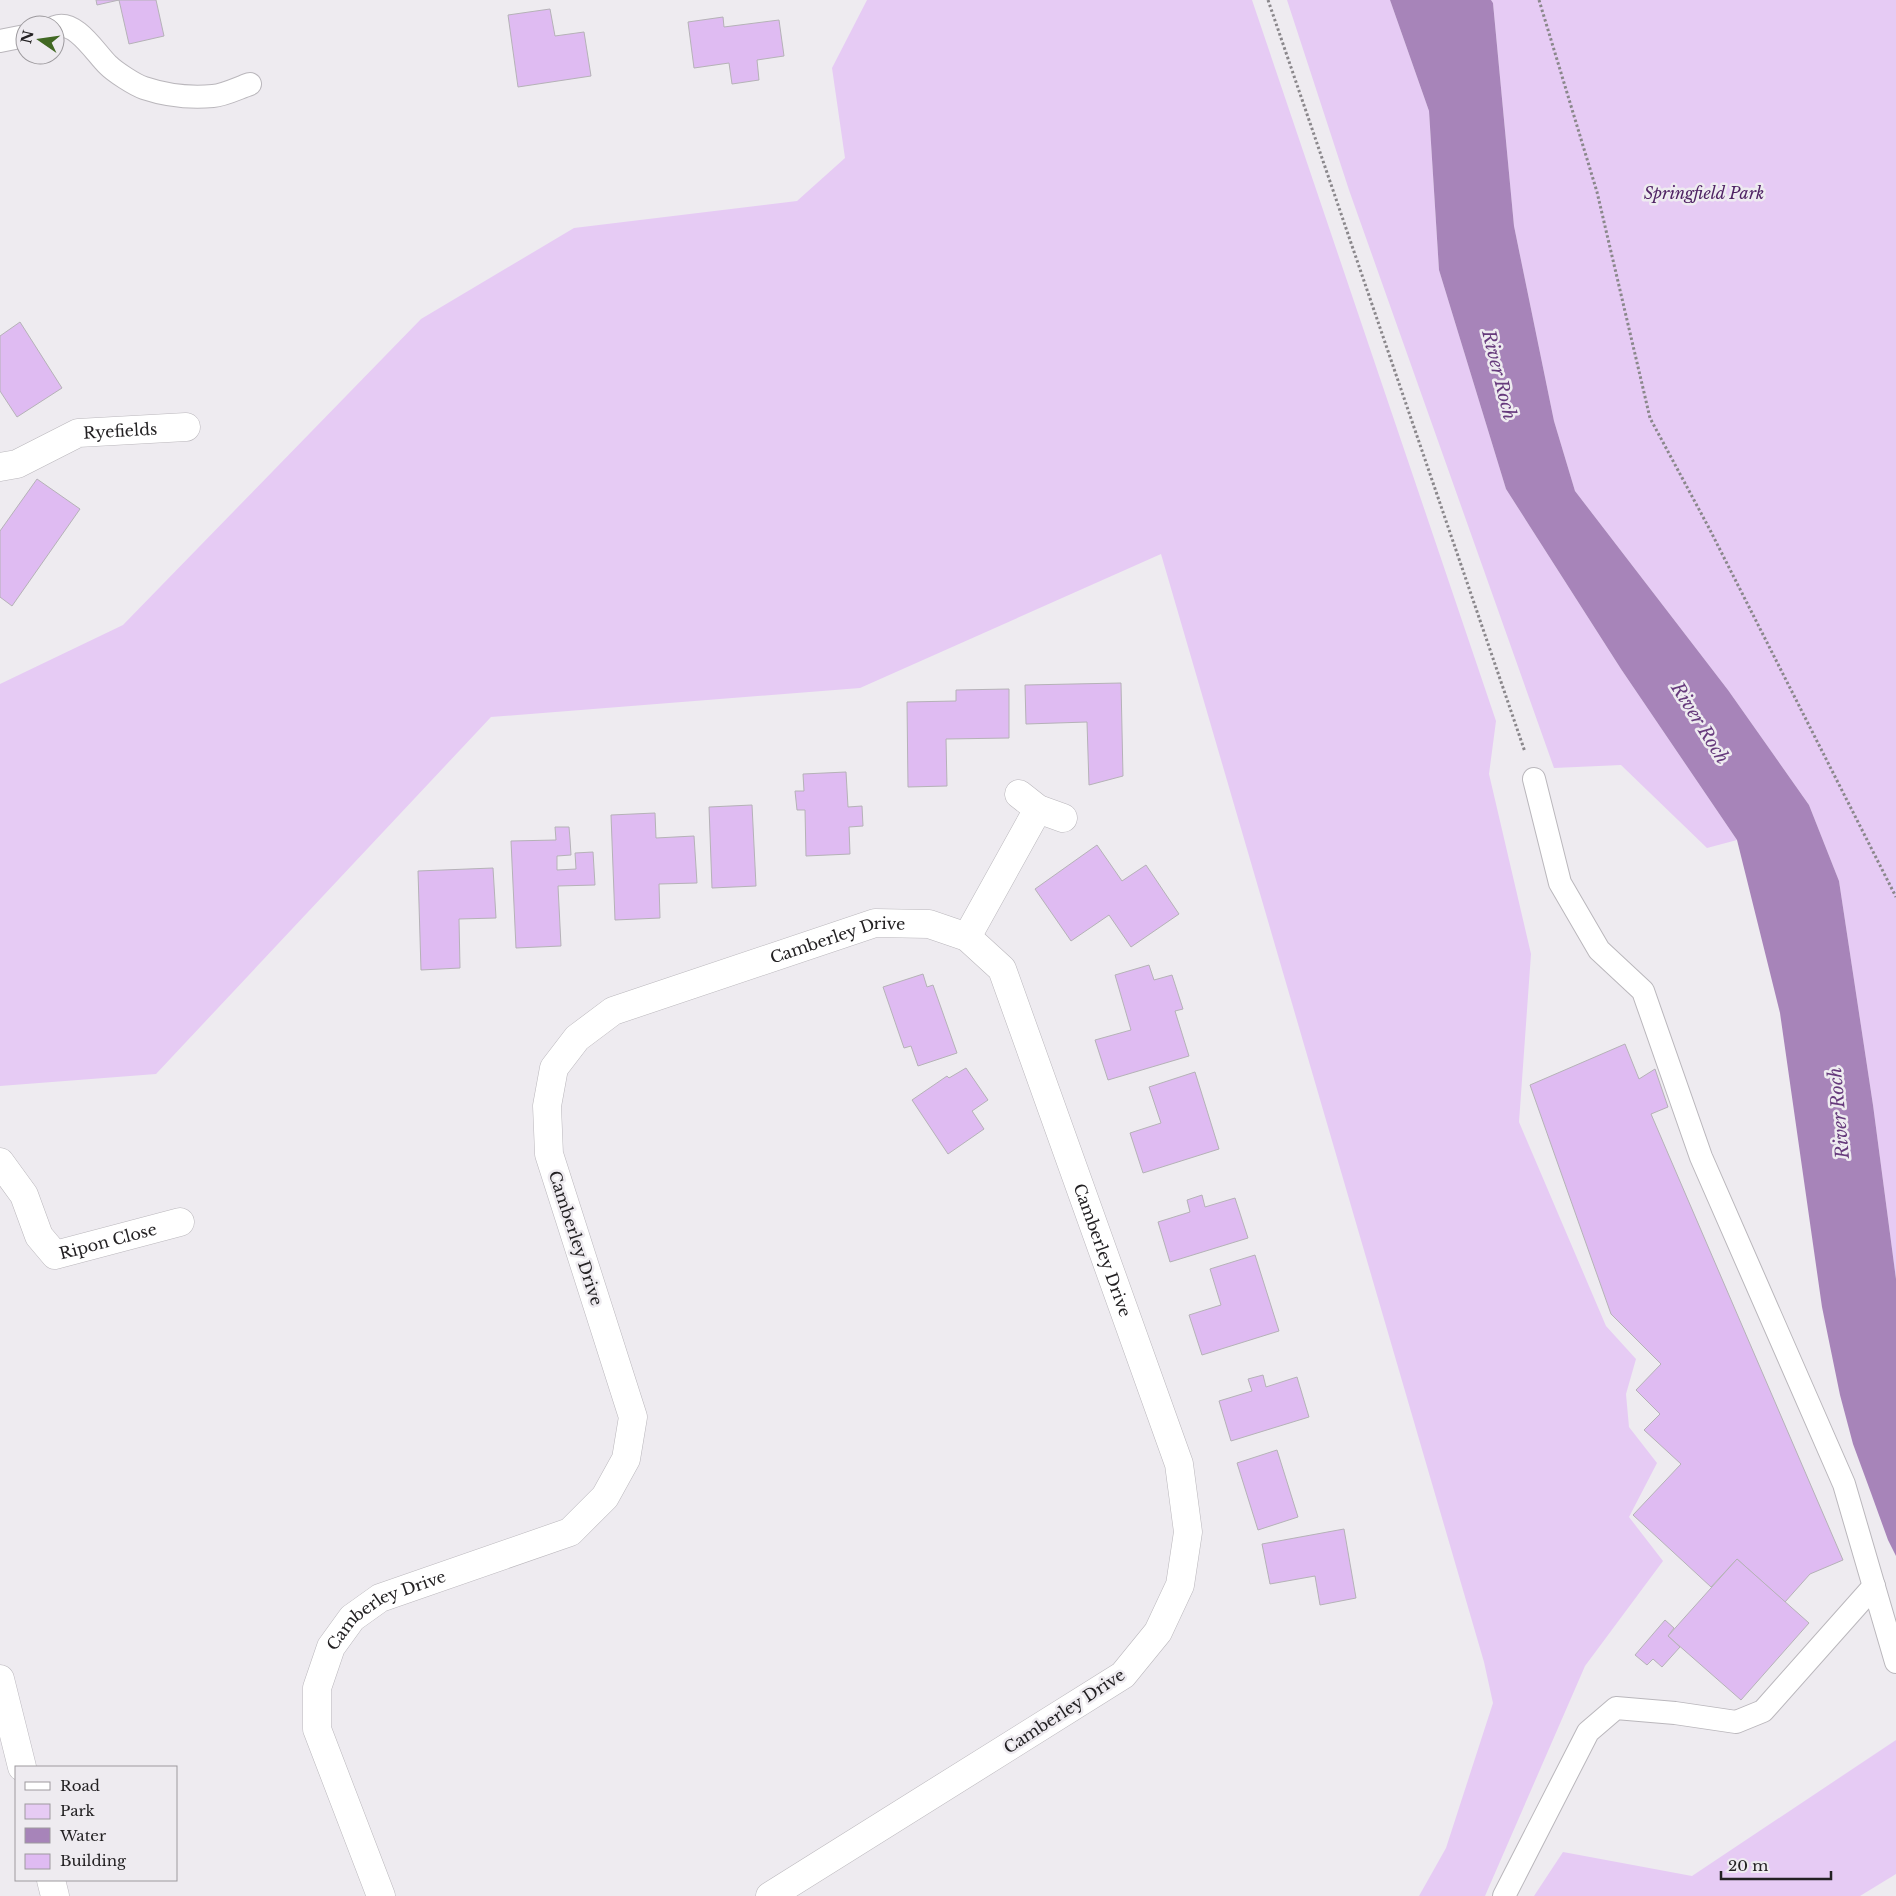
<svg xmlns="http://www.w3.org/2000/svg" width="1896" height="1896" viewBox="0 0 1896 1896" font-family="'Libre Baskerville',serif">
<rect width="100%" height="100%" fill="#eeebf0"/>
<!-- green -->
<g fill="#e6cbf4">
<polygon points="867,0 1252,0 1496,721 1489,774 1531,954 1519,1122 1606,1326 1636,1359 1626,1394 1629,1427 1657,1463 1629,1517 1663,1561 1585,1666 1485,1896 1419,1896 1446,1848 1493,1703 1484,1662 1161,554 860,688 491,717 156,1074 0,1086 0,684 123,625 421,319 574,228 797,201 845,158 832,68"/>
<polygon points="1287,0 1390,0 1429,111 1439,270 1506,489 1621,669 1737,840 1707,848 1621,765 1554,768 1349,190"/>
<polygon points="1491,0 1896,0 1896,1279 1873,1105 1839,881 1809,805 1728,690 1575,491 1554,421 1514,226 1493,3"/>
<polygon points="1896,1740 1896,1874 1860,1896 1534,1896 1563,1852 1692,1876"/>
</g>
<!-- water -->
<polygon fill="#a784b9" points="1390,0 1491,0 1493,3 1514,226 1554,421 1575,491 1728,690 1809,805 1839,881 1873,1105 1896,1279 1896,1556 1888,1540 1871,1493 1853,1444 1840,1395 1822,1307 1780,1013 1737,840 1621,669 1506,489 1439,270 1429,111"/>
<!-- building -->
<g fill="#dfbbf2" stroke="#b5b2b7">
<polygon points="96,0 119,0 97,5"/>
<polygon points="119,0 156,0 164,36 129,44"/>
<polygon points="550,9 555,36 584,32 591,76 518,87 508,15"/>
<polygon points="723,17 724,27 779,20 784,56 757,60 759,80 732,84 729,63 694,68 688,22"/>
<polygon points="20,322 62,388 17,417 0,391 0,336"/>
<polygon points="37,479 80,509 12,606 0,597 0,531"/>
<polygon points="1121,683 1123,776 1089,785 1087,722 1026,724 1025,685"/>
<polygon points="1009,689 1009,738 946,739 947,786 908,787 907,702 956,701 956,690"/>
<polygon points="846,772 848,807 862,806 863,826 849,827 850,854 806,856 805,810 797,810 795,791 804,791 803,774"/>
<polygon points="752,805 756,886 712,888 709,807"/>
<polygon points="655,813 656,838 694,836 697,883 659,884 660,918 615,920 611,815"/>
<polygon points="555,827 569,827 570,839 571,855 557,856 557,870 576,869 575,853 593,852 595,885 558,886 561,946 516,948 511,841 556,840"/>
<polygon points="1097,845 1122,881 1146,865 1179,914 1131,947 1109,915 1071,941 1035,889"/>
<polygon points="493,868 496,918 459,919 460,968 421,970 418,871"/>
<polygon points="1149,965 1154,980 1172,975 1183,1009 1175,1011 1189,1056 1108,1080 1095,1040 1131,1030 1115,975"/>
<polygon points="923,974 927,987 933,985 957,1053 918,1066 911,1046 904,1048 883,987"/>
<polygon points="1625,1044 1639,1079 1655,1069 1668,1107 1651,1114 1843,1560 1810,1574 1785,1602 1737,1559 1711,1587 1633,1515 1681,1464 1644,1430 1660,1414 1636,1390 1661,1364 1611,1314 1530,1085"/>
<polygon points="966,1068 988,1100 972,1111 984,1129 948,1154 912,1100 947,1076 949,1078"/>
<polygon points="1195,1072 1219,1149 1143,1173 1130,1133 1161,1123 1149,1087"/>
<polygon points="1202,1195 1205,1207 1235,1198 1248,1238 1170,1262 1158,1222 1190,1212 1187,1200"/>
<polygon points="1255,1255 1279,1331 1202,1355 1189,1315 1221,1305 1210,1269"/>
<polygon points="1263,1375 1266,1387 1297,1377 1309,1417 1231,1441 1219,1401 1252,1391 1248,1379"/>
<polygon points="1277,1450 1298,1517 1258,1530 1237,1463"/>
<polygon points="1344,1529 1356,1598 1320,1605 1315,1576 1270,1584 1262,1544"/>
<polygon points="1737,1559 1809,1623 1741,1700 1668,1636"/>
<polygon points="1665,1620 1674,1628 1668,1636 1680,1647 1662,1667 1653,1659 1647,1665 1635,1655"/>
</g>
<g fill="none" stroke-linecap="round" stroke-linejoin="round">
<defs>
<g id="service">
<path d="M55,27c21,-8 41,27 53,38 7,7 27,20 36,23 21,7 47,10 69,8 12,-1 25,-8 37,-12"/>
<polyline points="0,41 25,36"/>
<polyline points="1534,779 1560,883 1599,950 1643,991 1701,1157 1844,1484 1896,1662"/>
<polyline points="1504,1896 1588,1732 1616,1708 1675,1713 1736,1722 1763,1711 1874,1586"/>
</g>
<g id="minor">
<path id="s1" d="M0,467l17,-3 61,-31 108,-6"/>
<polyline points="1019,794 1038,809 1063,818"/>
<polyline points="967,937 1038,809"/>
<path id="s2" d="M0,1162l24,33 15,41 16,19 125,-33"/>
<path id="s3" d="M381,1896l-64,-167v-41l14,-41 21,-29 28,-20 190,-66 35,-35 21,-38 7,-42 -84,-263 -2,-48 7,-38 23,-30 36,-27 262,-88 54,1 38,13 35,32 177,495 9,68 -8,53 -22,47 -35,43 -353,221"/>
</g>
<g id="secondary">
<polyline points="0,1679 22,1767"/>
<polyline points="51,1880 55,1896"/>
</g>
</defs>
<!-- service casing -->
<use href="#service" stroke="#bab7bc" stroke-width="24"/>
<!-- minor casing -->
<use href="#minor" stroke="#bab7bc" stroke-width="29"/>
<!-- secondary casing -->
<use href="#secondary" stroke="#bab7bc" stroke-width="29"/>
<!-- path -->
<g stroke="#8a878b" stroke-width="3" stroke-dasharray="2.5 2.5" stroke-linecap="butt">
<polyline points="1268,0 1525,752"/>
<polyline points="1539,0 1597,192 1650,418 1709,528 1896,897"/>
</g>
<!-- service -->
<use href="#service" stroke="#fff" stroke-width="22"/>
<!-- minor -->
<use href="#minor" stroke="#fff" stroke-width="28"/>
<!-- secondary -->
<use href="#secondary" stroke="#fff" stroke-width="28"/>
</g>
<g text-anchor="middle" stroke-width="5" stroke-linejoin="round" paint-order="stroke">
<!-- park labels -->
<g font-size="16" font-style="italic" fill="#4f2363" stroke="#eeebf0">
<text x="1704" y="199">Springfield Park</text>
</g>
<!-- street labels -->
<g font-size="16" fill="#232123" stroke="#eeebf0">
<text dy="6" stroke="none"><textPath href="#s1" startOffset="128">Ryefields</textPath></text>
<text dy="6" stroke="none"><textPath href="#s3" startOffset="1352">Camberley Drive</textPath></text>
<text transform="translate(576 1238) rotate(72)" y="6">Camberley Drive</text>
<text dy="6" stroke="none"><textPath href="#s2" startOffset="164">Ripon Close</textPath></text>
<text dy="6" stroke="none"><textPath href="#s3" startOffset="1832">Camberley Drive</textPath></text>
<text dy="6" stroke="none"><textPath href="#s3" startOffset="332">Camberley Drive</textPath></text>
<text transform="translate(1064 1711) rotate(-33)" y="6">Camberley Drive</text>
</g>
<!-- water labels -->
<g font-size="18" font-style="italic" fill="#663a7c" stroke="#eeebf0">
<text transform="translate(1499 375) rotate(76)" y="6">River Roch</text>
<text transform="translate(1700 723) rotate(58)" y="6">River Roch</text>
<text transform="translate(1839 1113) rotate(-95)" y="6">River Roch</text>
</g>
</g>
<!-- legend -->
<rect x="15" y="1766" width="162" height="115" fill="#eeebf0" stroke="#9d9a9e"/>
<rect x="25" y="1782" width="25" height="8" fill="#ffffff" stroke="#9d9a9e"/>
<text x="60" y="1791" font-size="15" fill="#232123">Road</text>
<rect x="25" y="1804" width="25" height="15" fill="#e6cbf4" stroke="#9d9a9e"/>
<text x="60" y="1816" font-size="15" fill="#232123">Park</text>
<rect x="25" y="1828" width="25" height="15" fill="#a784b9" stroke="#9d9a9e"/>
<text x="60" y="1841" font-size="15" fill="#232123">Water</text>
<rect x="25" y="1854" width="25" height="15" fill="#dfbbf2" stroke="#9d9a9e"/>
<text x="60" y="1866" font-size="15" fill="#232123">Building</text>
<!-- north arrow -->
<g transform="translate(40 40) rotate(283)"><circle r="24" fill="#eeebf0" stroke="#9d9a9e"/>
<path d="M0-4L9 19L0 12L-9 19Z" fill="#416823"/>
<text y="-8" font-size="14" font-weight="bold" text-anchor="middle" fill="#232123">N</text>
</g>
<!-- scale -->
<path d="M1721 1871v8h110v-8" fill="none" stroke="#232123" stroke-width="2.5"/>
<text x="1728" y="1871" font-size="15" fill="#232123" stroke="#eeebf0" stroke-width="4" paint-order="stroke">20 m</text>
</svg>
